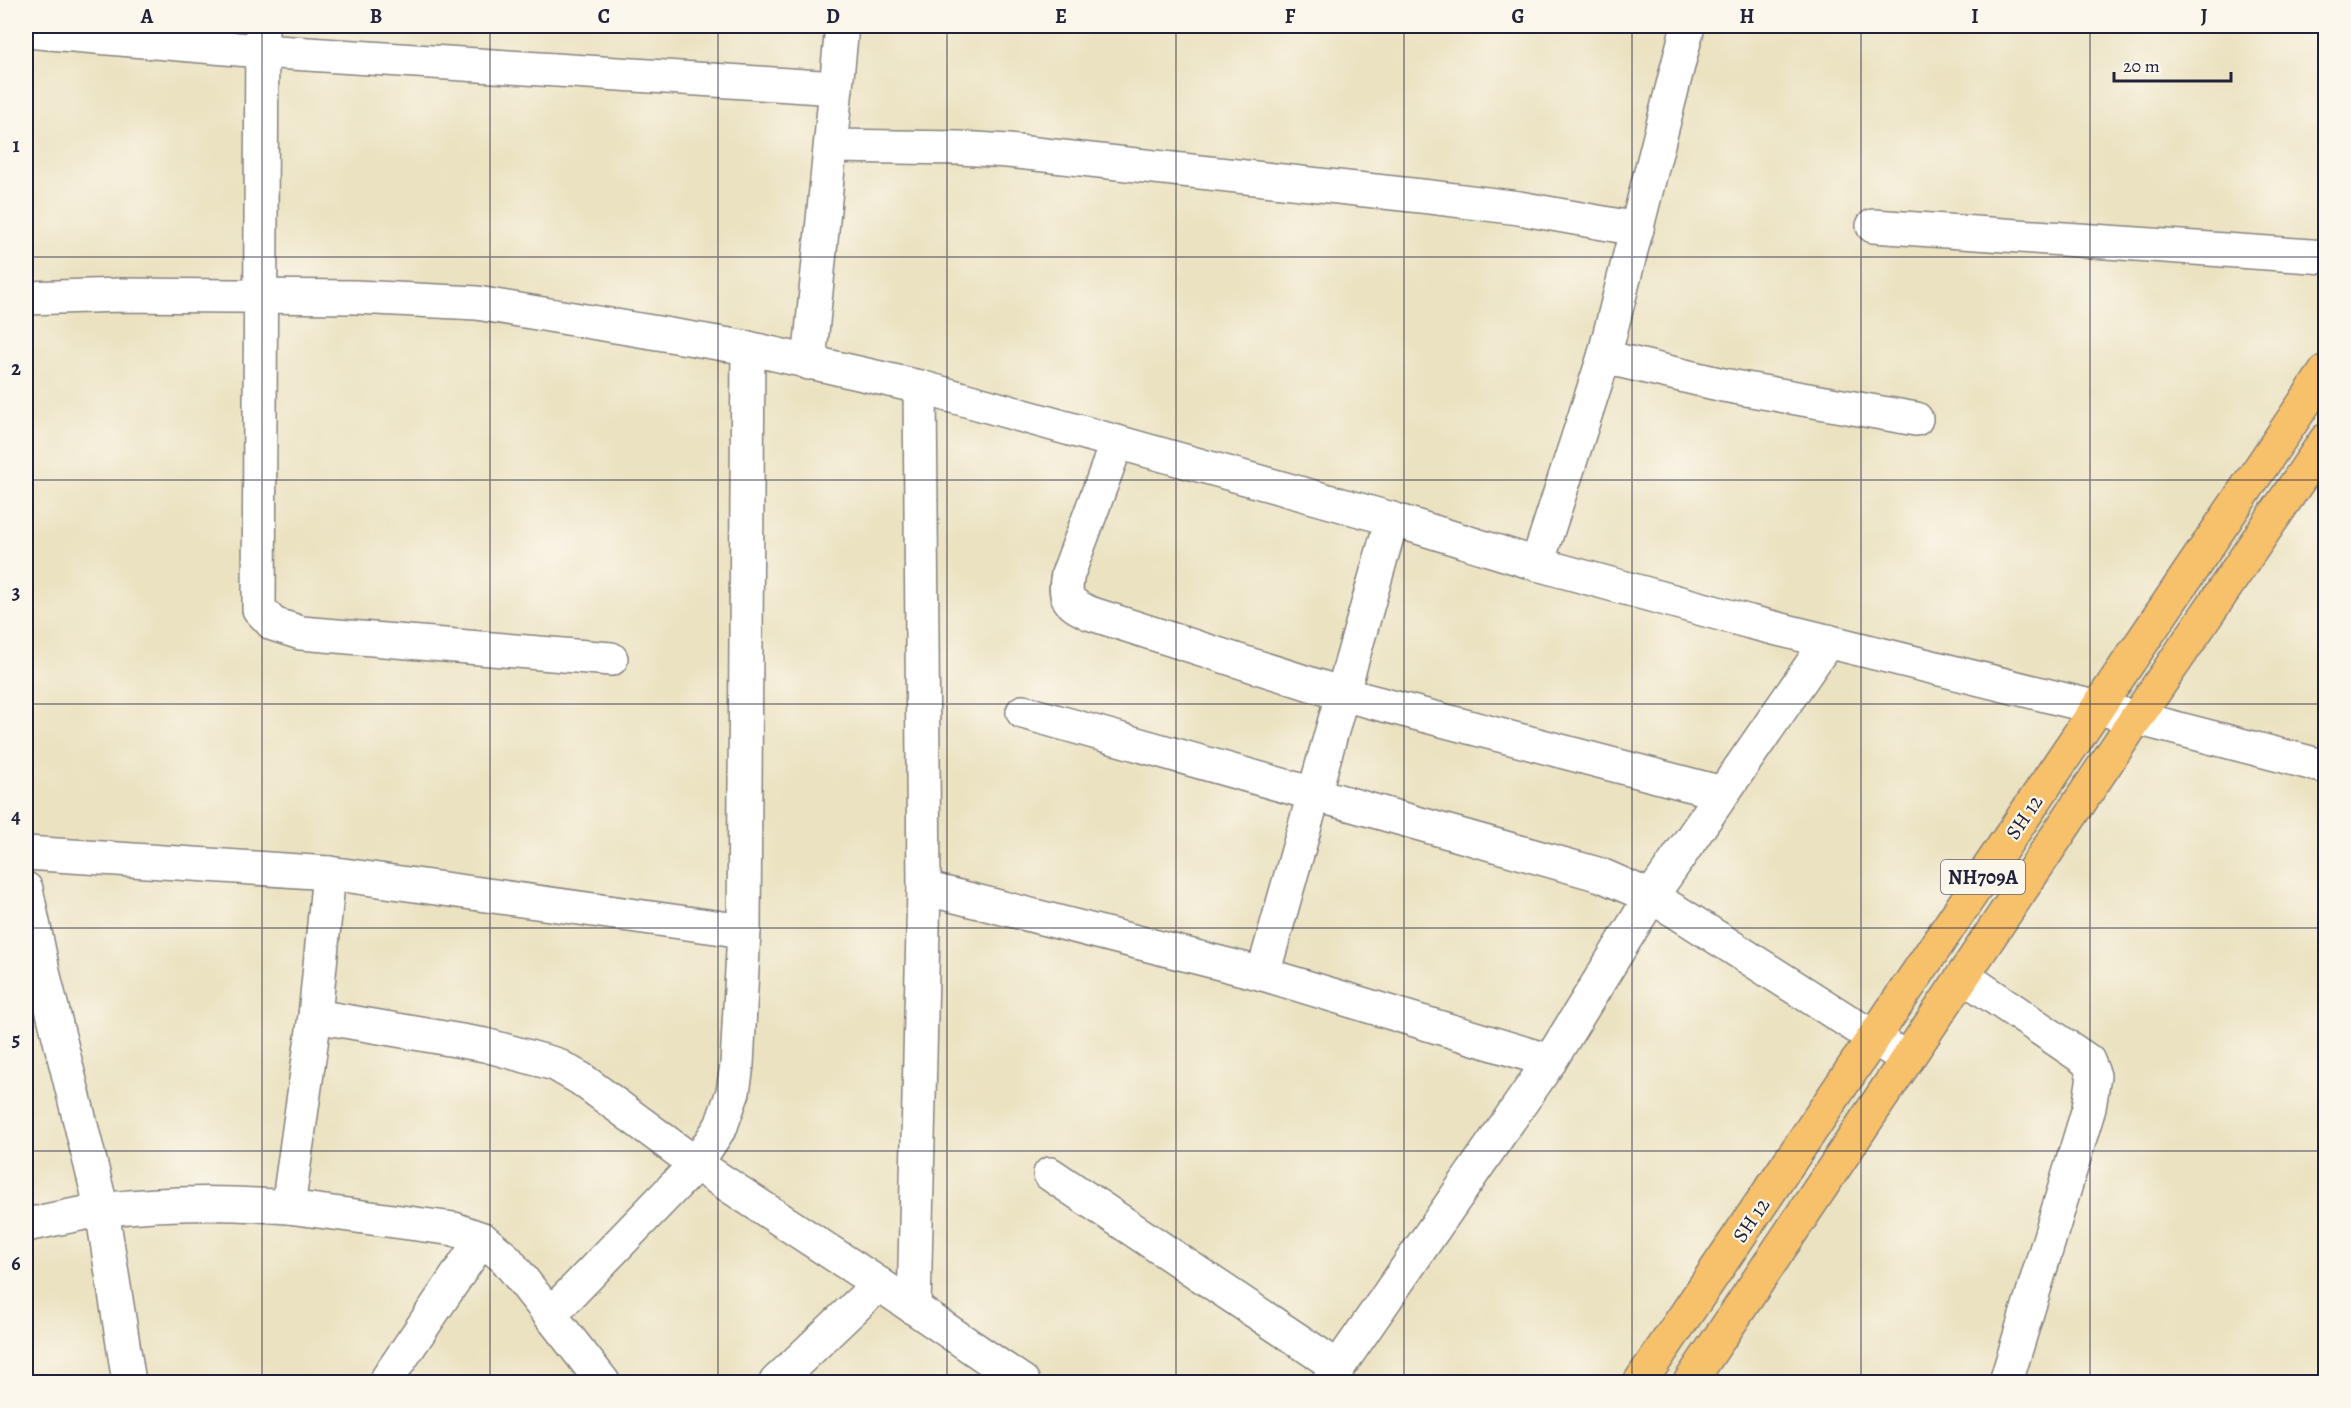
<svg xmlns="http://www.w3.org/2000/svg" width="2351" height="1408" viewBox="0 0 2351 1408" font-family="Alegreya,serif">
<rect width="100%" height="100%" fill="#fbf7ec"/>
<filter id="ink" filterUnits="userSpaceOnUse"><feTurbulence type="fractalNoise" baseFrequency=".0167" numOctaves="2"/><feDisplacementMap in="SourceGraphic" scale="12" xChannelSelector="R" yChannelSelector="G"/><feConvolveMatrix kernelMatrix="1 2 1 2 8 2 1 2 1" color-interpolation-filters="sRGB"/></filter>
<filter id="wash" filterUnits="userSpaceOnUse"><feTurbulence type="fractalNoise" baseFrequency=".008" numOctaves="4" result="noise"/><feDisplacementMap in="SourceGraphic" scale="24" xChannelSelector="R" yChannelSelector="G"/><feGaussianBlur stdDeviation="1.35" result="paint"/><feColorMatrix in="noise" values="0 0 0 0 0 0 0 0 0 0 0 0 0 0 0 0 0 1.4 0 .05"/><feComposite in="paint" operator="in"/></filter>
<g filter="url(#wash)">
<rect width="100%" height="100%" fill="#ebe2c1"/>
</g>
<g filter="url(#ink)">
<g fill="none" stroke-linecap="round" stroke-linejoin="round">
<defs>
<g id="minor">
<polyline points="262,26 259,609 273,624 301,633 611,659"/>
<polyline points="26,31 261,51 836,88"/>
<polyline points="832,146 960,148 1008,151 1430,197 1519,208 1637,229"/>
<polyline points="1873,226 2326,257"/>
<polyline points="1604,357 1723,385 1916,419"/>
<polyline points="809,363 842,26"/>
<path d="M1117,442l-49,132c-5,24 0,29 21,39l253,81 380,99"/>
<polyline points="1537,564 1604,357 1688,26"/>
<polyline points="1023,712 1601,875 1651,897 1677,912 1907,1059"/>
<polyline points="26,853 329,873 744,931"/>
<polyline points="924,888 1263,974 1550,1061"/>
<polyline points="26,889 45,980 102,1210 129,1382"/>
<polyline points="1263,974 1392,519"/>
<polyline points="1963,976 2088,1061 2094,1076 2089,1108 2006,1382"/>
<polyline points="315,1016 485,1045 555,1064 581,1079 696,1164 879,1284 1023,1382"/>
<polyline points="1050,1174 1338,1367"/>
<polyline points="288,1207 454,1229 482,1239 506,1259 603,1382"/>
<path d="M26,1225c25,-5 51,-11 77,-15 61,-8 123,-8 185,-3l27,-191 14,-143"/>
<polyline points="914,1308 924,888 920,387"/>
<polyline points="550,1315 696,1164 721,1126 733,1092 737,1065 744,931 748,348"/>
<polyline points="385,1382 482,1239"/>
<polyline points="776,1382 879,1284"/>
<polyline points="1328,1382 1550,1061 1651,897 1828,641"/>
</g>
<polyline id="tertiary" points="26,298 121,295 355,297 477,303 748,348 920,387 1392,519 1537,564 1750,622 2098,708 2326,767"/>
<g id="trunk">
<polyline points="1640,1382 2326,371"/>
<polyline points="1690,1382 2137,717 2326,440"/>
</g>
</defs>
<!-- minor casing -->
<use href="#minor" stroke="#86827e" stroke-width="36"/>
<!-- tertiary casing -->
<use href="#tertiary" stroke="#86827e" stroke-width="36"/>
<!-- trunk casing -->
<use href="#trunk" stroke="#86827e" stroke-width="36"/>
<!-- minor -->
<use href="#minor" stroke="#fff" stroke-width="33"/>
<!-- tertiary -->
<use href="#tertiary" stroke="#fff" stroke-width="33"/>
<!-- trunk -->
<use href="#trunk" stroke="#f7c06b" stroke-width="33"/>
</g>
</g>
<!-- grid -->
<path fill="none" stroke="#22223b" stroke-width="1.5" stroke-opacity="0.55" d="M262,26v1356M490,26v1356M718,26v1356M947,26v1356M1176,26v1356M1404,26v1356M1632,26v1356M1861,26v1356M2090,26v1356M26,257h2300M26,480h2300M26,704h2300M26,928h2300M26,1151h2300"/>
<g text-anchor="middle" stroke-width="4.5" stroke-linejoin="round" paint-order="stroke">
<!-- shield labels -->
<rect fill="#fbf7ec" stroke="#636270" stroke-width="1.5" x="1941" y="860" width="84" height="34" rx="4.5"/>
<g font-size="20" font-weight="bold" fill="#22223b">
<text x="1983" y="884">NH709A</text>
</g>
<!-- street labels -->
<g font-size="21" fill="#22223b" stroke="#fbf7ec">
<text transform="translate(2024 817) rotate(-56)" y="7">SH 12</text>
<text transform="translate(1751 1220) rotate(-56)" y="7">SH 12</text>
</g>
</g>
<!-- margin -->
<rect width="2351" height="1408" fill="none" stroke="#fbf7ec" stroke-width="66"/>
<!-- scale -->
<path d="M2114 72v9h117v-9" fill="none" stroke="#22223b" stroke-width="3"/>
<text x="2123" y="72" font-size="18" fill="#22223b" stroke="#fbf7ec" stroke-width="4.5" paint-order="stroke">20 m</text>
<rect x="33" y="33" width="2285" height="1342" fill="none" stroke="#22223b" stroke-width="2"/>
<g font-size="20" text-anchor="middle" font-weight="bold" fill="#22223b">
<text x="147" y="23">A</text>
<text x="376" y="23">B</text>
<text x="604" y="23">C</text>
<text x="833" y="23">D</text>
<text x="1061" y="23">E</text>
<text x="1290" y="23">F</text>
<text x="1518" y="23">G</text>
<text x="1747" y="23">H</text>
<text x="1975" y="23">I</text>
<text x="2204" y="23">J</text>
<text x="16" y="152">1</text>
<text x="16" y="375">2</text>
<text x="16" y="599">3</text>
<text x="16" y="823">4</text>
<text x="16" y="1046">5</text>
<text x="16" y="1270">6</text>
</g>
</svg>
